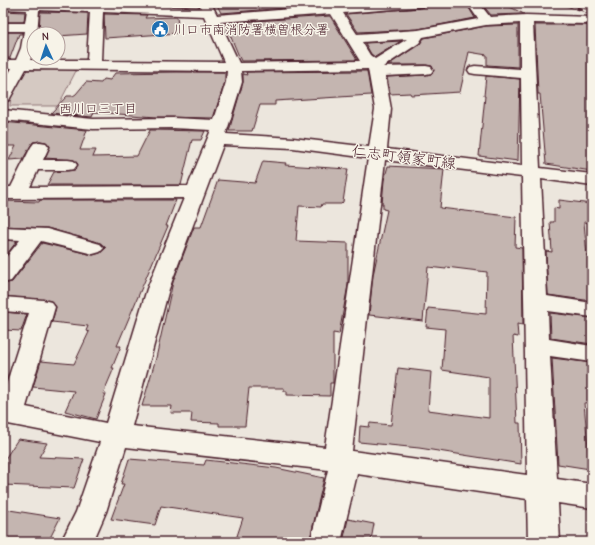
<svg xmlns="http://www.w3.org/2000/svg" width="595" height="545" viewBox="0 0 595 545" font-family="'Comic Neue','Klee One',sans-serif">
<rect width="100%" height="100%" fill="#ece6dd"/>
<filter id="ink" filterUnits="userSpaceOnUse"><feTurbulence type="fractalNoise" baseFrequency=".025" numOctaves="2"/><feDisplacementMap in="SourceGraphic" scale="8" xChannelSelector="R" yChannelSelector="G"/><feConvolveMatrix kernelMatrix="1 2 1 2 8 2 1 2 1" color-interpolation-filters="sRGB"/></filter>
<g filter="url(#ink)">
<!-- green -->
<polygon fill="#d5c9c2" stroke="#907476" points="78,67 58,106 10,106 11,96 25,69"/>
<!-- building -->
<g fill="#c4b5b0" stroke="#4a1f2b">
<polygon points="216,3 324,3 324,5 221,13"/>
<polygon points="426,3 466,3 475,18 418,29 358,32 346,14 419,8 424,7"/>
<polygon points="481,3 502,3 524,14 491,15"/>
<polygon points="3,11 25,12 24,22 3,22"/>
<polygon points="40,12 88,13 87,34 58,36 58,34 39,34"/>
<polygon points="104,14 147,15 145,18 177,17 179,33 105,38"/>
<polygon points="330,16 357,60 241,61 225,23"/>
<polygon points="518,25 518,67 487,65 487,55 469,52 460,92 411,95 410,93 390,94 387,77 426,75 431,74 434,71 432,66 426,65 388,65 420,44 424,38 486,26"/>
<polygon points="535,25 592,25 592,171 546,164 540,94 538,94"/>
<polygon points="3,32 22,32 22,34 19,34 10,58 3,58"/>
<polygon points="401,41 375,57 371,54 365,43"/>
<polygon points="367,71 371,95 275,101 275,105 260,105 252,131 229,131 243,82 243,74 247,75 246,72"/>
<polygon points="176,72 225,72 225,82 213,118 156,117 94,112 92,117 51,113 67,96 73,96 76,94 86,82 101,83 104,79 110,80 115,73"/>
<polygon points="486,76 520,79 518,161 479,156 485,96 484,96"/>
<polygon points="3,122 87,130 80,150 96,150 93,157 137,156 150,130 205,131 201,140 192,140 181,185 47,185 54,172 74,170 78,164 74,160 45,158 50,146 46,142 40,141 33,142 23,159 9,160 16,146 3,146"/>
<polygon points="263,161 286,163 285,165 348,169 343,202 341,204 322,204 321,207 299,206 296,241 348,243 348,285 339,334 333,333 333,383 330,383 330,396 287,395 287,391 284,391 284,388 249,388 245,426 219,426 219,423 191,422 192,413 171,413 172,406 142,406 156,358 173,282 194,227 201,227 218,180 255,183"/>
<polygon points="388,166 444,169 440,208 516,217 515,247 522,248 523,325 517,324 518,337 513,336 517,423 520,423 521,464 419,448 359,442 360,426 369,427 370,423 391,425 398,368 431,372 428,410 489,418 489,377 442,370 445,329 426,327 428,308 486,314 487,272 446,267 446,269 428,267 423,321 369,315 373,275 387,210 383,209 383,204 382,204 384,180"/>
<polygon points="40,200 176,200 166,226 168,226 117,346 121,346 112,368 114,368 103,394 106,394 96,419 65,411 74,391 33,387 41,361 74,364 89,332 86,331 88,326 52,322 56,307 51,301 3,296 3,284 12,282 42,243 93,255 100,253 106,248 100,243 47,228 3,226 3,201 39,202"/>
<polygon points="559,200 592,204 592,223 584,222 587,256 592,257 592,301 548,295 546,251 552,252 550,222 554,222 554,208 559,209"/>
<polygon points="3,240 17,241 3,259"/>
<polygon points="3,312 27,314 21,331 3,330"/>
<polygon points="550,313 592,318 592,344 551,338"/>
<polygon points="552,358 592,363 592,402 584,403 590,469 558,464"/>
<polygon points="18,439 47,443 39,457 84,459 74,488 3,485 3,462"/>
<polygon points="129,459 204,465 206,460 276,468 324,478 310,539 311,542 235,542 243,518 161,506 155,525 111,519 124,484 121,484"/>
<polygon points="3,509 60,518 48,542 3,542"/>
<polygon points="348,519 374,524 371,540 364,539 364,542 343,542"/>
</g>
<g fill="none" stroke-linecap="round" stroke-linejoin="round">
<defs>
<g id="minor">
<path d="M3,3h52l146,5 -2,-5h12l6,12 110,-9 -2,-3h12l2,2 32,-2h54l-2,3 -4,1 -76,6 14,21 61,-4 60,-11 -11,-16h12l11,14 36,-2 66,2v6l-3,1 -56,-1 7,145 52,6v12l-51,-7 6,117 45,7v14l-44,-6 1,28 43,7v16l-42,-6 7,123 35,5v24l-34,-5 2,39h-32l-1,-43 -170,-25 -16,68h-28l-2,-3 17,-69 -202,-23 -20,65 -13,30h-32l15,-30 24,-70 -97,-19v-28l26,-82 -26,-2v-14l40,3 8,2 4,5 -29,100 80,16 41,-134 37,-91 -181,1v-12h8l20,-40 3,-4 6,-1 6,1 3,4 -6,13h25l6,1 3,4 -3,4 -6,1h-30l-8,17 158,-1 23,-56 -38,-2 -80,1 -90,-9v-10l90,9 80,-1 41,2 12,-38 1,-11 -201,-2 -17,31 -6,2v-19l9,-15h-9v-8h13l5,-12 3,-17h-21v-8h22l2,-13 -24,-1zM39,10l51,2 -3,48h-57l4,-9v-17h3zM103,12l101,4 20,46 -123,-1zM331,14l29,47 -121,2 -19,-41zM520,23v46l-45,-3 -5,1 -2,3 2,3 5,1 46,4 1,88 -135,-17 4,-40 -6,-33 41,-2 5,-1 2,-3 -2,-3 -5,-1 -43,1 36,-24 4,-6 63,-12zM407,39l-32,20 -5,-4 -8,-13zM368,69l7,40 -6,38 -76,-9 -67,-4 16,-52 -1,-11zM223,145l70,3 75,10 -43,289 -193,-21 37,-137zM385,160l137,17 5,298 -175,-24z"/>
<polygon points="3,227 47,229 100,244 104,248 100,252 93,254 41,241 11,281 3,283 3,261 20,240 3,239"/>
</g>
</defs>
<!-- minor casing -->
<use href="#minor" stroke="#4a1f2b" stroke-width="3"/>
<!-- minor -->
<use href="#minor" fill="#f7f3e8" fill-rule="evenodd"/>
<defs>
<g id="rail">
<polyline points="561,3 592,13"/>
<polyline points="584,3 592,5"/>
</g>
</defs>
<!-- rail casing -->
<use href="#rail" stroke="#4a1f2b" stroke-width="3"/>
<!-- rail -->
<use href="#rail" stroke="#f7f3e8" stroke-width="2" stroke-dasharray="5.5" stroke-linecap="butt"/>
</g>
</g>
<!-- icons -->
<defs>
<symbol id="civic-disc" viewBox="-11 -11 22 22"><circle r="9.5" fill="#1f6fb2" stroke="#f7f3e8"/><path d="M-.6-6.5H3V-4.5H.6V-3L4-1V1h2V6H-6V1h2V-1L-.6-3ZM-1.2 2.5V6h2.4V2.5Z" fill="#fff"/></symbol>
</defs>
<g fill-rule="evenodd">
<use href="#civic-disc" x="150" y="19" width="20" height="20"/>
</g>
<g text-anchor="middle" stroke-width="3" stroke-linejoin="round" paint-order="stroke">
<!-- far-poi labels -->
<g font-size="13" fill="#4a1f2b" stroke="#f7f3e8" text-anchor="start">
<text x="173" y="34">川口市南消防署横曽根分署</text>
</g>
<!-- far-neighbourhood labels -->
<g font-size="13" fill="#4a1f2b" stroke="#f7f3e8">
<text x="98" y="113">西川口三丁目</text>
</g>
<!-- street labels -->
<g font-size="15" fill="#4a1f2b" stroke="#f7f3e8">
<text transform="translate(404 157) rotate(7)" y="5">仁志町領家町線</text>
</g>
</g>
<!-- margin -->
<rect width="595" height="545" fill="none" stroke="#f7f3e8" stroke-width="16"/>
<rect x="8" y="8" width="579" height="529" fill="none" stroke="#4a1f2b" stroke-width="1.5" filter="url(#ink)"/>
<!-- north arrow -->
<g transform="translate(46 46) rotate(357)"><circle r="19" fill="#f7f3e8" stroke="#b29e9c"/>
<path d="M0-3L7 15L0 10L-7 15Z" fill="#1f6fb2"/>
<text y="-6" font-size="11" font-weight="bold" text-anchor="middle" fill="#4a1f2b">N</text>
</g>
</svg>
